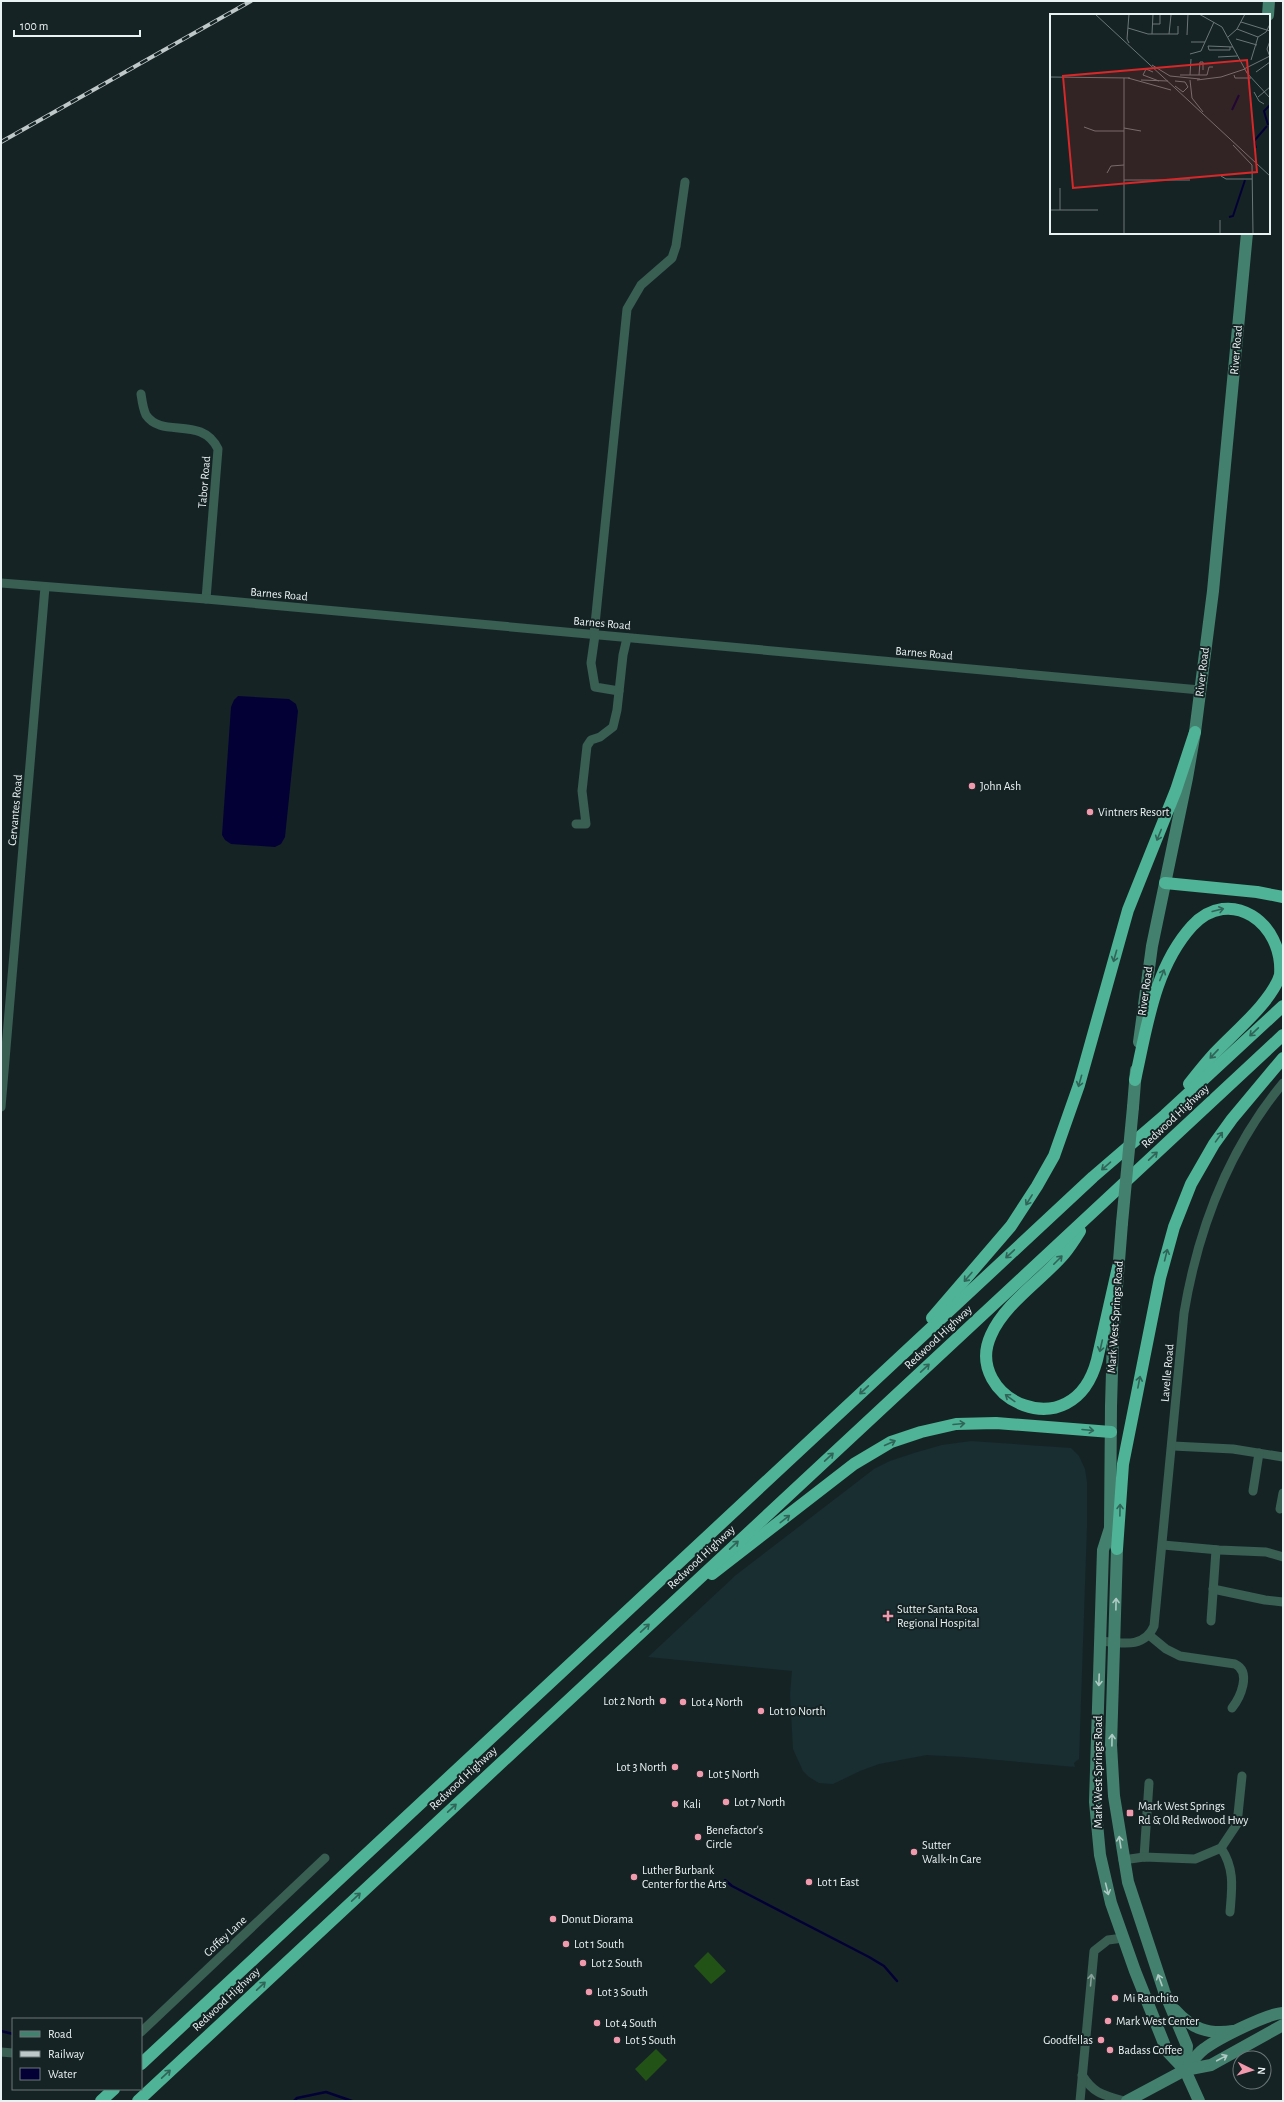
<svg xmlns="http://www.w3.org/2000/svg" width="1284" height="2102" viewBox="0 0 1284 2102" font-family="'Alegreya Sans',sans-serif">
<rect width="100%" height="100%" fill="#162325"/>
<!-- built -->
<polygon fill="#182e31" points="971,1441 1071,1448 1079,1456 1085,1469 1087,1482 1087,1527 1079,1759 1074,1763 1075,1767 964,1757 927,1755 879,1764 860,1771 833,1784 819,1783 809,1777 803,1771 793,1749 790,1694 792,1671 648,1657 736,1575 874,1469 890,1461 914,1453 942,1445"/>
<!-- green -->
<g fill="#235217">
<polygon points="708,1952 726,1971 711,1984 694,1966"/>
<polygon points="656,2049 667,2060 646,2081 635,2069"/>
</g>
<!-- water -->
<polygon fill="#030036" points="238,696 289,699 296,704 298,711 285,837 281,844 275,847 231,844 225,840 222,835 231,707 234,700"/>
<g fill="none" stroke-linecap="round" stroke-linejoin="round">
<!-- stream -->
<g stroke="#030036" stroke-width="2.5">
<polyline points="725,1880 732,1886 869,1957 884,1966 897,1981"/>
<polyline points="1,2031 13,2034"/>
<polyline points="294,2101 297,2098 326,2092 352,2101"/>
</g>
<!-- street -->
<g stroke="#395e52" stroke-width="9">
<path d="M141,394c1,7 2,15 5,21 16,24 56,0 72,34l-12,150"/>
<polyline points="1,583 206,599 1200,690"/>
<polyline points="594,634 627,309 641,285 672,258 676,246 685,182"/>
<polyline points="595,635 591,663 595,687 619,691"/>
<polyline points="576,824 586,824 582,791 587,746 591,740 600,737 613,727 617,710 623,655 627,638"/>
<polyline points="1,1107 45,587"/>
<polyline points="1173,1446 1233,1449 1283,1457"/>
<polyline points="1253,1491 1259,1453"/>
<polyline points="1280,1509 1283,1493"/>
<polyline points="1163,1545 1219,1550 1266,1552 1283,1557"/>
<polyline points="1213,1589 1265,1600 1283,1602"/>
<polyline points="1211,1621 1216,1550"/>
<path d="M1149,1635l17,14 14,7 55,8c17,8 5,34 -3,44"/>
<path d="M1100,1641c21,2 44,8 54,-15l30,-313c14,-84 44,-163 99,-230"/>
<path d="M1221,1848c14,21 11,40 9,64"/>
<polyline points="1144,1857 1149,1783"/>
<polyline points="1123,1860 1144,1857 1195,1859 1221,1848 1237,1824 1242,1776"/>
<polyline points="141,2032 325,1858"/>
<polyline points="1,2052 13,2053"/>
<path d="M1082,2075c12,19 21,20 42,26"/>
<polyline points="1080,2101 1094,1951 1108,1940 1123,1938"/>
</g>
<!-- secondary -->
<g stroke="#43816e" stroke-width="12">
<polyline points="1268,15 1269,1"/>
<polyline points="1139,1042 1152,946 1187,778 1195,732 1213,591 1247,233"/>
<polyline points="1133,1107 1136,1070"/>
<polyline points="1122,1223 1113,1337 1111,1406 1110,1528 1117,1549 1111,1745 1114,1796 1128,1882 1164,1991 1187,2046 1185,2070"/>
<polyline points="1110,1528 1103,1550 1095,1802 1100,1855 1111,1903 1135,1971 1167,2051 1185,2070 1199,2101"/>
<path d="M1175,2010c16,18 33,25 58,21"/>
<path d="M1185,2070c6,-7 12,-16 19,-21 13,-10 64,-36 79,-36"/>
<polyline points="1127,2101 1185,2070 1211,2065 1283,2025"/>
</g>
<!-- highway -->
<g stroke="#4fb397" stroke-width="12">
<polyline points="1165,883 1257,892 1283,897"/>
<path d="M1135,1080c12,-53 19,-112 57,-154 38,-41 92,-3 88,49 -8,27 -49,60 -68,81 -8,9 -16,19 -23,28"/>
<path d="M1080,1231c-5,8 -10,16 -16,23 -22,26 -59,49 -73,81 -29,63 82,116 106,25l21,-93"/>
<polyline points="932,1318 1011,1226 1037,1186 1054,1156 1079,1085 1128,910 1176,790 1195,732"/>
<polyline points="1117,1549 1123,1464 1160,1278 1174,1227 1191,1184 1214,1144 1232,1119 1283,1058"/>
<polyline points="712,1574 854,1464 891,1442 921,1432 956,1424 996,1423 1111,1432"/>
<polyline points="141,2064 1093,1177 1165,1115 1283,1006"/>
<polyline points="101,2101 114,2089"/>
<polyline points="138,2101 1283,1035"/>
</g>
<defs>
<polyline id="rail" points="1,142 251,1"/>
</defs>
<!-- rail casing -->
<use href="#rail" stroke="#bec8c9" stroke-width="4"/>
<!-- rail -->
<use href="#rail" stroke="#162325" stroke-width="2.5" stroke-dasharray="8" stroke-linecap="butt"/>
<!-- secondary-bridge -->
<polyline stroke="#43816e" stroke-width="12" points="1122,1223 1133,1107"/>
</g>
<!-- one-way arrows -->
<defs><path id="oneway-shaft" d="M-6 0H5M1.5-3L5.5 0L1.5 3" fill="none" stroke-width="1.6" stroke-linecap="round" stroke-linejoin="round"/></defs>
<g stroke="#306458">
<use href="#oneway-shaft" transform="translate(1159 835) rotate(112)"/>
<use href="#oneway-shaft" transform="translate(1218 910) rotate(-14)"/>
<use href="#oneway-shaft" transform="translate(1115 956) rotate(106)"/>
<use href="#oneway-shaft" transform="translate(1162 975) rotate(-68)"/>
<use href="#oneway-shaft" transform="translate(1254 1032) rotate(137)"/>
<use href="#oneway-shaft" transform="translate(1214 1054) rotate(133)"/>
<use href="#oneway-shaft" transform="translate(1080 1081) rotate(106)"/>
<use href="#oneway-shaft" transform="translate(1219 1137) rotate(-54)"/>
<use href="#oneway-shaft" transform="translate(1153 1156) rotate(-43)"/>
<use href="#oneway-shaft" transform="translate(1106 1166) rotate(139)"/>
<use href="#oneway-shaft" transform="translate(1029 1200) rotate(122)"/>
<use href="#oneway-shaft" transform="translate(1010 1254) rotate(137)"/>
<use href="#oneway-shaft" transform="translate(1166 1255) rotate(-76)"/>
<use href="#oneway-shaft" transform="translate(1058 1260) rotate(-45)"/>
<use href="#oneway-shaft" transform="translate(968 1277) rotate(131)"/>
<use href="#oneway-shaft" transform="translate(1101 1346) rotate(103)"/>
<use href="#oneway-shaft" transform="translate(925 1368) rotate(-43)"/>
<use href="#oneway-shaft" transform="translate(1139 1382) rotate(-79)"/>
<use href="#oneway-shaft" transform="translate(864 1390) rotate(137)"/>
<use href="#oneway-shaft" transform="translate(1010 1398) rotate(-144)"/>
<use href="#oneway-shaft" transform="translate(959 1424) rotate(-5)"/>
<use href="#oneway-shaft" transform="translate(1088 1430) rotate(5)"/>
<use href="#oneway-shaft" transform="translate(890 1443) rotate(-24)"/>
<use href="#oneway-shaft" transform="translate(829 1457) rotate(-43)"/>
<use href="#oneway-shaft" transform="translate(1120 1510) rotate(-89)"/>
<use href="#oneway-shaft" transform="translate(785 1519) rotate(-38)"/>
<use href="#oneway-shaft" transform="translate(734 1545) rotate(-43)"/>
<use href="#oneway-shaft" transform="translate(645 1628) rotate(-43)"/>
<use href="#oneway-shaft" transform="translate(452 1808) rotate(-43)"/>
<use href="#oneway-shaft" transform="translate(356 1897) rotate(-43)"/>
<use href="#oneway-shaft" transform="translate(261 1986) rotate(-43)"/>
<use href="#oneway-shaft" transform="translate(166 2074) rotate(-43)"/>
</g>
<g stroke="#afcac4">
<use href="#oneway-shaft" transform="translate(1116 1604) rotate(-89)"/>
<use href="#oneway-shaft" transform="translate(1099 1680) rotate(92)"/>
<use href="#oneway-shaft" transform="translate(1112 1740) rotate(-89)"/>
<use href="#oneway-shaft" transform="translate(1120 1842) rotate(-99)"/>
<use href="#oneway-shaft" transform="translate(1107 1889) rotate(76)"/>
<use href="#oneway-shaft" transform="translate(1160 1980) rotate(-110)"/>
<use href="#oneway-shaft" transform="translate(1222 2058) rotate(-28)"/>
</g>
<use stroke="#88a19a" href="#oneway-shaft" transform="translate(1091 1980) rotate(-85)"/>
<!-- markers -->
<g fill="#f29aad" stroke="#162325" stroke-width="1.5">
<circle cx="972" cy="786" r="4"/>
<circle cx="1090" cy="812" r="4"/>
<path d="M886 1610h4v4h4v4h-4v4h-4v-4h-4v-4h4z"/>
<circle cx="663" cy="1701" r="4"/>
<circle cx="683" cy="1702" r="4"/>
<circle cx="761" cy="1711" r="4"/>
<circle cx="675" cy="1767" r="4"/>
<circle cx="700" cy="1774" r="4"/>
<circle cx="726" cy="1802" r="4"/>
<circle cx="675" cy="1804" r="4"/>
<rect x="1126" y="1809" width="8" height="8" rx="2"/>
<circle cx="698" cy="1837" r="4"/>
<circle cx="914" cy="1852" r="4"/>
<circle cx="634" cy="1877" r="4"/>
<circle cx="809" cy="1882" r="4"/>
<circle cx="553" cy="1919" r="4"/>
<circle cx="566" cy="1944" r="4"/>
<circle cx="583" cy="1963" r="4"/>
<circle cx="589" cy="1992" r="4"/>
<circle cx="1115" cy="1998" r="4"/>
<circle cx="1108" cy="2021" r="4"/>
<circle cx="597" cy="2023" r="4"/>
<circle cx="617" cy="2040" r="4"/>
<circle cx="1101" cy="2040" r="4"/>
<circle cx="1110" cy="2050" r="4"/>
</g>
<g text-anchor="middle" stroke-width="4" stroke-linejoin="round" paint-order="stroke">
<!-- street labels -->
<g font-size="12" fill="#e9f2f3" stroke="#162325">
<text transform="translate(1236 350) rotate(-85)" y="4">River Road</text>
<text transform="translate(204 482) rotate(-85)" y="4">Tabor Road</text>
<text transform="translate(279 594) rotate(5)" y="4">Barnes Road</text>
<text transform="translate(602 623) rotate(5)" y="4">Barnes Road</text>
<text transform="translate(924 653) rotate(5)" y="4">Barnes Road</text>
<text transform="translate(1202 672) rotate(-83)" y="4">River Road</text>
<text transform="translate(15 810) rotate(-85)" y="4">Cervantes Road</text>
<text transform="translate(1145 991) rotate(-82)" y="4">River Road</text>
<text transform="translate(1175 1116) rotate(-43)" y="4">Redwood Highway</text>
<text transform="translate(1115 1317) rotate(-86)" y="4">Mark West Springs Road</text>
<text transform="translate(938 1337) rotate(-43)" y="4">Redwood Highway</text>
<text transform="translate(1167 1373) rotate(-85)" y="4">Lavelle Road</text>
<text transform="translate(701 1557) rotate(-43)" y="4">Redwood Highway</text>
<text transform="translate(1098 1772) rotate(-90)" y="4">Mark West Springs Road</text>
<text transform="translate(463 1778) rotate(-43)" y="4">Redwood Highway</text>
<text transform="translate(225 1936) rotate(-43)" y="4">Coffey Lane</text>
<text transform="translate(226 1999) rotate(-43)" y="4">Redwood Highway</text>
</g>
<!-- poi labels -->
<g font-size="12" fill="#e9f2f3" stroke="#162325" text-anchor="start">
<text x="980" y="790">John Ash</text>
<text x="1098" y="816">Vintners Resort</text>
<text x="897" y="1613">Sutter Santa Rosa<tspan x="897" dy="14">Regional Hospital</tspan></text>
<text x="655" y="1705" text-anchor="end">Lot 2 North</text>
<text x="691" y="1706">Lot 4 North</text>
<text x="769" y="1715">Lot 10 North</text>
<text x="667" y="1771" text-anchor="end">Lot 3 North</text>
<text x="708" y="1778">Lot 5 North</text>
<text x="734" y="1806">Lot 7 North</text>
<text x="683" y="1808">Kali</text>
<text x="1138" y="1810">Mark West Springs<tspan x="1138" dy="14">Rd &amp; Old Redwood Hwy</tspan></text>
<text x="706" y="1834">Benefactor's<tspan x="706" dy="14">Circle</tspan></text>
<text x="922" y="1849">Sutter<tspan x="922" dy="14">Walk-In Care</tspan></text>
<text x="642" y="1874">Luther Burbank<tspan x="642" dy="14">Center for the Arts</tspan></text>
<text x="817" y="1886">Lot 1 East</text>
<text x="561" y="1923">Donut Diorama</text>
<text x="574" y="1948">Lot 1 South</text>
<text x="591" y="1967">Lot 2 South</text>
<text x="597" y="1996">Lot 3 South</text>
<text x="1123" y="2002">Mi Ranchito</text>
<text x="1116" y="2025">Mark West Center</text>
<text x="605" y="2027">Lot 4 South</text>
<text x="625" y="2044">Lot 5 South</text>
<text x="1093" y="2044" text-anchor="end">Goodfellas</text>
<text x="1118" y="2054">Badass Coffee</text>
</g>
</g>
<!-- overview -->
<g transform="translate(1050 14)">
<rect width="220" height="220" fill="#162325"/>
<path fill="none" stroke="#030036" stroke-width="2" d="M182,96l7,-15M218,111l-4,-14 6,-6M206,134l-2,-7 13,-15M179,203l4,-1 12,-36"/>
<path fill="none" stroke="#6a7677" stroke-width="1" d="M45,0l175,162M79,0l-2,25 2,4M149,0l23,13 25,46 23,25M191,8l29,9M102,10h8v-10M78,14l20,6h30v-8M187,15l21,8 8,-5 4,-8M102,20l1,-20M119,20l2,-19M137,21l1,-21M178,23l9,-8 8,-15M186,25l21,6M141,28h14M180,33v3h-21l-1,-4 25,1M140,40l11,-3 13,-29M168,43l19,-1M220,43l-3,-8 3,-8M201,46l7,-23M102,51l18,11 30,3M194,55l26,-13M103,58l-7,-3 -3,6 16,6M206,58l14,-10M130,61h27M140,61l1,-16M149,61l1,-13h3v8M157,61l2,-8h4M184,61l1,3h16M0,63l80,1M74,64v156M78,64l43,12M91,66l27,1M140,66l2,18 11,14M147,66l24,-3 24,-8M125,67l10,1 3,5 -5,5 -8,-6M204,78l5,9 5,3M208,83l12,-10M34,113l11,4h29M74,114l17,3M183,131l19,20 1,69M57,159l4,-7 13,-1M171,162l5,3h26M74,166h66M10,174v22M0,196h48M170,206v14"/>
<path fill="#d62828" fill-opacity="0.15" stroke="#d62828" stroke-width="2" d="M197,46l10,112 -184,16 -10,-112z"/>
<rect width="220" height="220" fill="none" stroke="#e9f2f3" stroke-width="2"/>
</g>
<!-- border -->
<rect width="1284" height="2102" fill="none" stroke="#e9f2f3" stroke-width="4"/>
<!-- legend -->
<rect x="12" y="2018" width="130" height="72" fill="#162325" stroke="#6a7677"/>
<rect x="20" y="2031" width="20" height="6" fill="#43816e" stroke="#6a7677"/>
<text x="48" y="2038" font-size="12" fill="#e9f2f3">Road</text>
<rect x="20" y="2051" width="20" height="6" fill="#bec8c9" stroke="#6a7677"/>
<text x="48" y="2058" font-size="12" fill="#e9f2f3">Railway</text>
<rect x="20" y="2068" width="20" height="12" fill="#030036" stroke="#6a7677"/>
<text x="48" y="2078" font-size="12" fill="#e9f2f3">Water</text>
<!-- north arrow -->
<g transform="translate(1252 2070) rotate(95)"><circle r="19" fill="#162325" stroke="#6a7677"/>
<path d="M0-3L7 15L0 10L-7 15Z" fill="#f29aad"/>
<text y="-6" font-size="11" font-weight="bold" text-anchor="middle" fill="#e9f2f3">N</text>
</g>
<!-- scale -->
<path d="M14 30v6h126v-6" fill="none" stroke="#e9f2f3" stroke-width="2"/>
<text x="20" y="30" font-size="12" fill="#e9f2f3" stroke="#162325" stroke-width="3" paint-order="stroke">100 m</text>
</svg>
